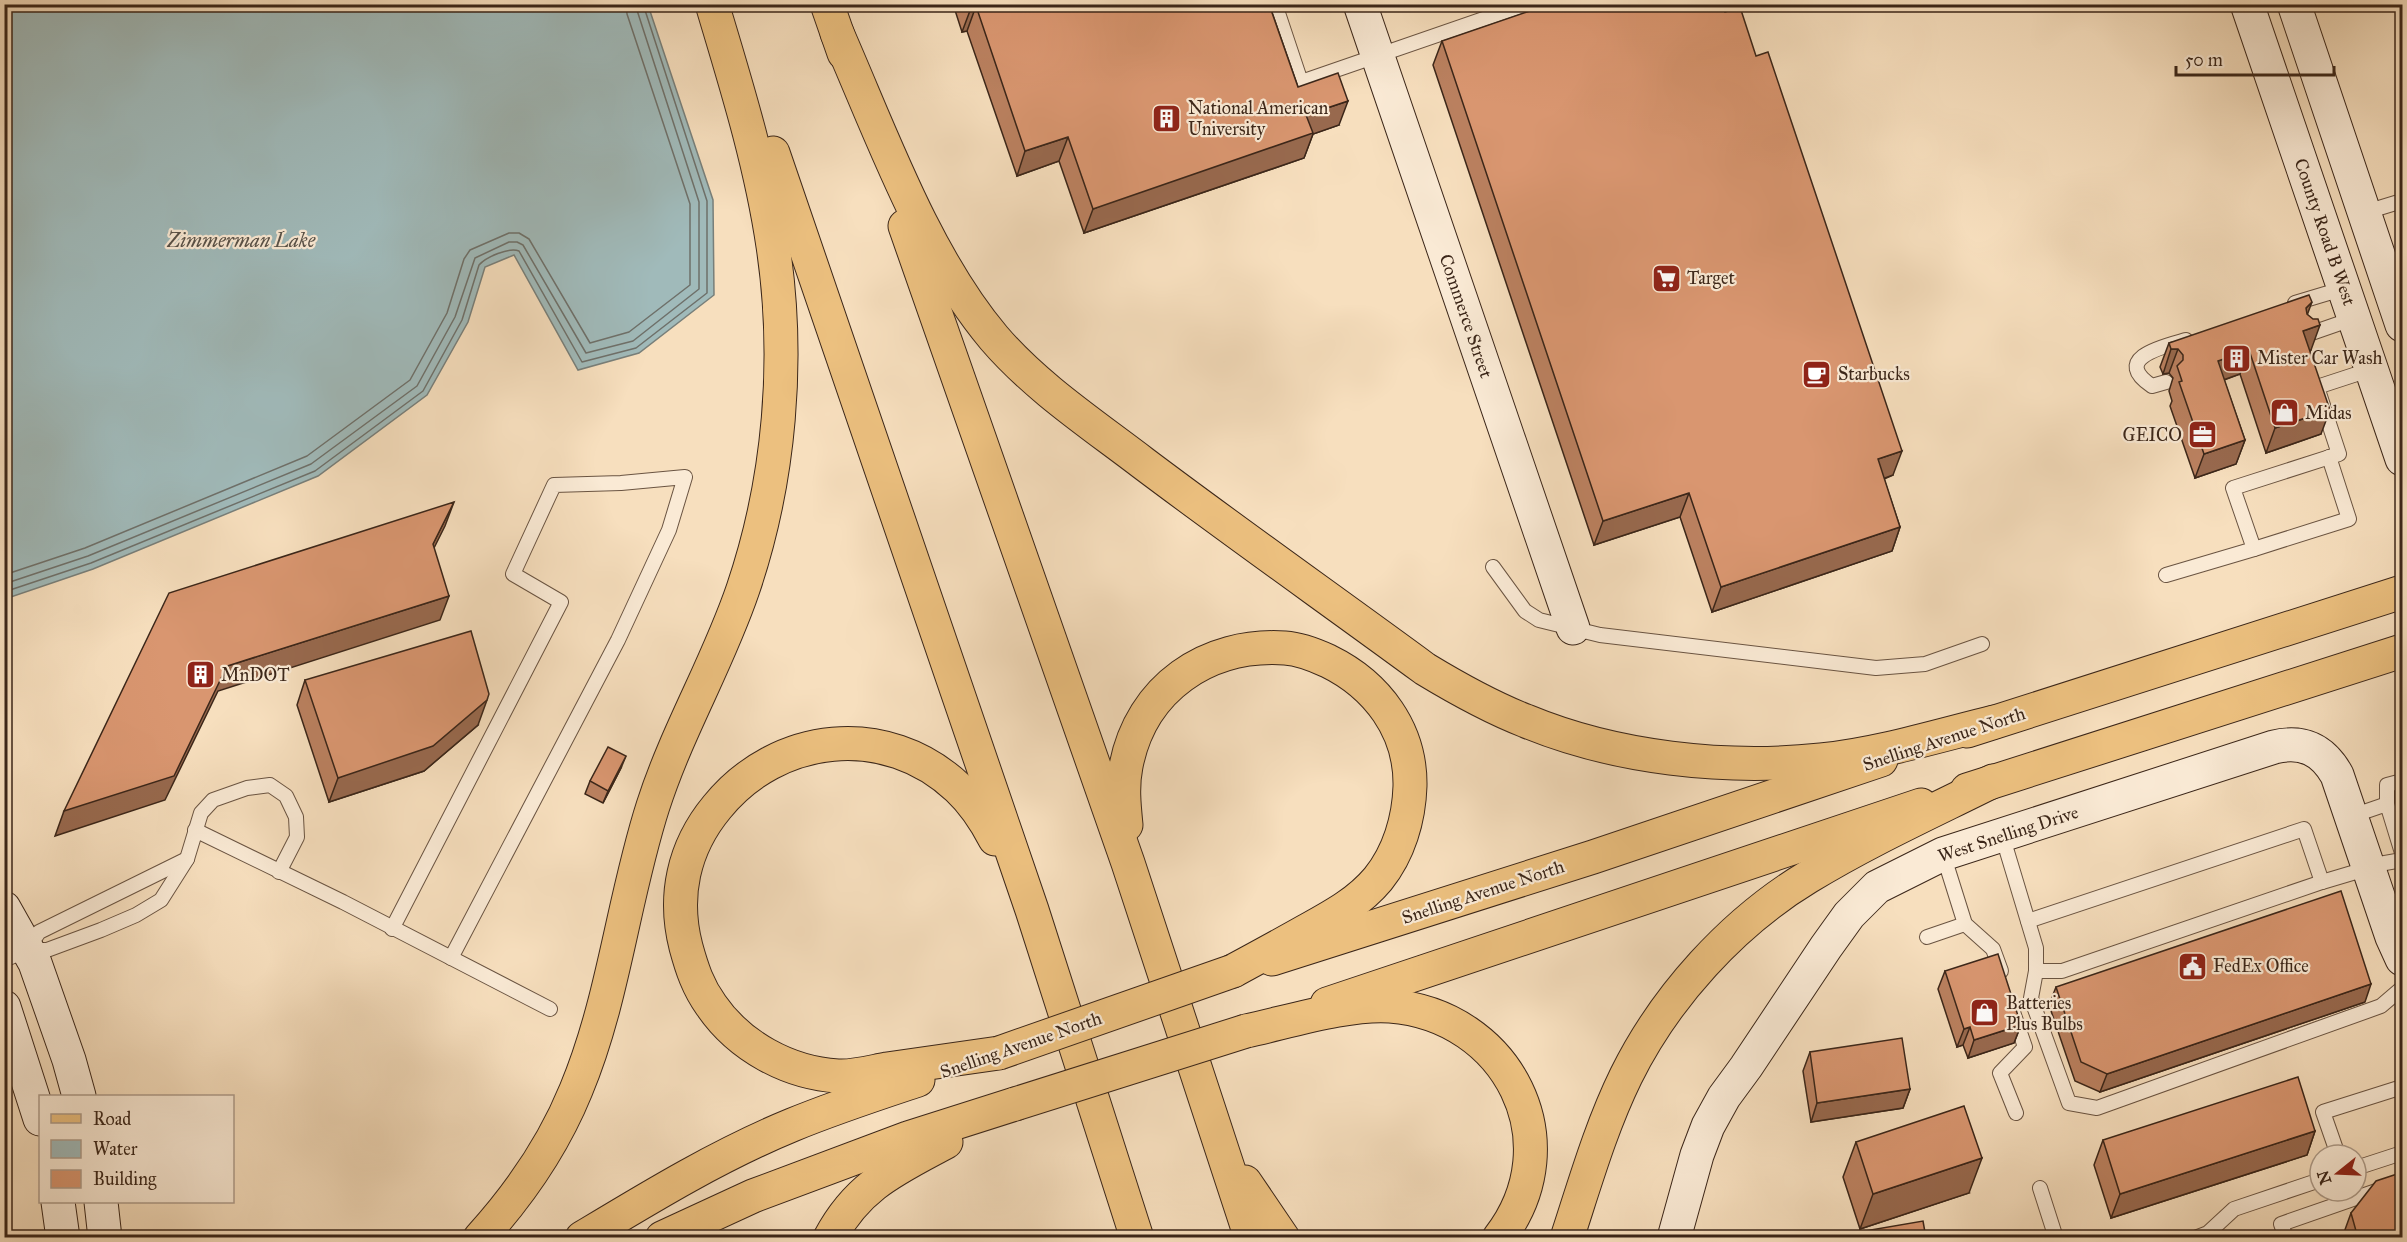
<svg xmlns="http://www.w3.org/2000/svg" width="2407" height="1242" viewBox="0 0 2407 1242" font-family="'IM FELL Great Primer',serif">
<rect width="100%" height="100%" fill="#f7dfbe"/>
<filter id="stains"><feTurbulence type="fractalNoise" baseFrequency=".00333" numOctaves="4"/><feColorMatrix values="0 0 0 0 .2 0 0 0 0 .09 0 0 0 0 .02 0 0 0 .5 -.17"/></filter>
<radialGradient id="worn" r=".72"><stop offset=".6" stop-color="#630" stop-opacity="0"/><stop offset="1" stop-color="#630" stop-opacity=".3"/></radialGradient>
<!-- water -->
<polygon fill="#a0baba" stroke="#787f7a" stroke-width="1.5" points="4,5 648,5 713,200 714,295 639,353 578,370 514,255 485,267 468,322 427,395 318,476 93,569 5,599"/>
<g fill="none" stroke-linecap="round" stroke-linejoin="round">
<!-- shore -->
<g stroke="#6e706a" stroke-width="1.5">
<polyline points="4,575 85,548 307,456 410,380 447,313 464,259 470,250 509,233 519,233 529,239 590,343 629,332 690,285 690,204 627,14 626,4"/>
<polyline points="4,584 88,556 311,464 417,386 455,317 475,258 509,242 517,242 523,245 586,353 633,341 699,289 699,202 635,4"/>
<path d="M4,592l87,-29 224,-92 108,-80 39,-71 17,-55c7,-8 30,-18 40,-14l63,111 54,-14 71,-55v-92l-64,-197"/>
</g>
<defs>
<g id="lane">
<polyline points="1275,4 1301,82 1527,4"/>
<polyline points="2366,212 2402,201"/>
<polyline points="2295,303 2345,288"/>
<polyline points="2306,335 2355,318"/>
<path d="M2166,382l-14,4c-42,-28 13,-40 34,-46"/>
<polyline points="2254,549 2349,519 2329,457"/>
<polyline points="1493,567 1525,611 1539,620 1600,635 1876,668 1925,664 1982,644"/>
<polyline points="2166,575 2254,549 2233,488 2339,454 2317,387 2372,369"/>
<polyline points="2387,804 2387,785 2402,781"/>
<polyline points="2352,816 2387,804 2402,853"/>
<polyline points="195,830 343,902 550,1009"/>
<polyline points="2002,835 2036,948 2036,971 2062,971 2322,882 2369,868"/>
<polyline points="1943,854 1965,924 1993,949 2001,971"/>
<polyline points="2368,866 2402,860"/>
<polyline points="2028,921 2304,829 2322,882"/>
<polyline points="392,929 561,602 513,574 554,485 621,483 685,477 669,530 618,640 451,958"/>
<polyline points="1927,937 1965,924"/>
<polyline points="28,948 39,932 187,859"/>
<polyline points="4,960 27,950 47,950 101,930 136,915 161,900 187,859 201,813 213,800 247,788 270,785 286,796 296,817 297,837 279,872"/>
<polyline points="2036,971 2031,998 2069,1103 2097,1108 2381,1006 2402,988"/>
<polyline points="2013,1012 2025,1047 2000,1073 2016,1113"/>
<polyline points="2338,1155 2323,1112 2402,1087"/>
<polyline points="2356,1168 2402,1153"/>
<polyline points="2040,1188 2056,1238"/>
<polyline points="2195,1238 2208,1233 2234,1209 2320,1180"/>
<polyline points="2286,1238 2281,1224 2402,1182"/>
</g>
<g id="secondary">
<polyline points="1360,4 1573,628"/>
<polyline points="2247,4 2402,459"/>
<polyline points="2294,4 2402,325"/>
<polyline points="4,908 35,963 69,1060 79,1096"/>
<polyline points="4,1007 40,1119"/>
<polyline points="58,1202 63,1238"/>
<polyline points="101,1202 105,1238"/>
<path d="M1674,1238l23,-83 11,-29 16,-29 22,-30 80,-120 23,-32 28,-28 66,-33 331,-107c29,-7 49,3 63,28l55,162 10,22"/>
</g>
<g id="primary">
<polyline points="1967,731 2402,592"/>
<polyline points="1967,790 2402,651"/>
<polyline points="1272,959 1593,857 1881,760"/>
<polyline points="1327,1004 1921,805"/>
</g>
<g id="highway">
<polyline points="827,4 844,53"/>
<path d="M837,33c44,100 87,222 157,305 42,49 98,86 149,125 93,70 188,137 282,206 33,20 65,38 101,52 89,37 199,49 295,39 58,-6 116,-24 173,-38"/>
<polyline points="773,153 1032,910 1137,1238"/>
<polyline points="905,226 1128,863 1251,1238"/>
<path d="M1126,825c-2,-20 -4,-39 0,-59 15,-78 81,-123 159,-118 15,1 30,7 43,13 49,24 83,69 82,125 -1,33 -11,67 -32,93 -20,24 -47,38 -74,53 -23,13 -47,26 -71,39"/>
<path d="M995,839c-10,-19 -22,-37 -37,-51 -72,-68 -181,-55 -241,19 -34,41 -44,90 -31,140 6,22 12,40 25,58 28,41 77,68 127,71 15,1 33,-4 49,-7 37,-5 75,-11 112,-16"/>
<path d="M1246,1031c42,-9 103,-28 144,-25 118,9 183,136 109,232"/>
<polyline points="1245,1182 1283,1238"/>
<path d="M480,1238c39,-43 74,-94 96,-148 38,-91 47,-191 77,-284 24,-75 65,-143 90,-217 37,-109 47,-230 30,-343 -12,-82 -37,-162 -61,-242"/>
<path d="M582,1238c68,-41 137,-83 210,-113 41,-17 84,-31 126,-45"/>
<polyline points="662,1238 753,1196 908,1138 1015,1104"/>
<path d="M830,1238c28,-53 66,-69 116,-96"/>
<path d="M1567,1238c18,-55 34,-111 59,-162 39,-79 106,-153 182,-199 59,-36 123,-65 185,-96"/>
</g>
</defs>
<!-- lane casing -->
<use href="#lane" stroke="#6a5442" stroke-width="16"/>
<!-- secondary casing -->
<use href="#secondary" stroke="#3b2619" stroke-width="35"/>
<!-- primary casing -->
<use href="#primary" stroke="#3b2619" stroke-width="35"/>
<!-- highway casing -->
<use href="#highway" stroke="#3b2619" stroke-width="35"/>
<!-- lane -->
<use href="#lane" stroke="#faead5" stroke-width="14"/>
<!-- secondary -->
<use href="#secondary" stroke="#faead5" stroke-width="33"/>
<!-- primary -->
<use href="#primary" stroke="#ecc07f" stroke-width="33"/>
<!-- highway -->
<use href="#highway" stroke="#ecc07f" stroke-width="33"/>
<defs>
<g id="highway-bridge">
<polyline points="999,1053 1233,971"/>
<polyline points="1015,1104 1246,1031"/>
</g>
</defs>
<!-- highway-bridge casing -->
<use href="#highway-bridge" stroke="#3b2619" stroke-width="35" stroke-linecap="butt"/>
<!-- highway-bridge -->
<use href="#highway-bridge" stroke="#ecc07f" stroke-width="33"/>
</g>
<!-- wall -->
<g fill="#bb8160" stroke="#3b2619" stroke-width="1.5">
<polygon points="953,4 1269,4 1298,87 1339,125 1313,134 1304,158 1084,233 1059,161 1017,176 967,31 962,32"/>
<polygon points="1725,12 1893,475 1884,479 1900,527 1892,551 1712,612 1680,517 1594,545 1433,65 1442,41"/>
<polygon points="2307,315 2311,350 2310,350 2321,434 2266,453 2240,374 2224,380 2245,440 2236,464 2195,478 2170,406 2172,401 2169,391 2173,378 2169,373 2163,374 2160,367 2169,343"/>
<polygon points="305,680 478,725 424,771 329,802 297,705"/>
<polygon points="621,768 603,803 585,794 590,781"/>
<polygon points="2401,794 2403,794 2403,811 2399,800"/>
<polygon points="1945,971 2021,1025 2014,1043 1968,1058 1963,1045 1957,1047 1938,989"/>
<polygon points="2056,987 2365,1002 2100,1092 2075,1081 2049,1005"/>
<polygon points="1810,1052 1910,1089 1903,1108 1811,1122 1803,1071"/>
<polygon points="2315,1131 2307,1155 2111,1218 2094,1165 2103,1140"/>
<polygon points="1856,1142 1969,1193 1860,1229 1843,1177"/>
<polygon points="2351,1213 2403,1238 2342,1238"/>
</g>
<!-- shaded-wall -->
<g fill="#98694e" stroke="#3b2619" stroke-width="1.5">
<polygon points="976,6 967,31 962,32 971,8"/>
<polygon points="1348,101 1339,125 1313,134 1304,158 1084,233 1093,209 1306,115"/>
<polygon points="1068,137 1059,161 1017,176 1025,151"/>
<polygon points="2312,302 2303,326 2306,308"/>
<polygon points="2320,325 2311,350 2294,355 2303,331"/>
<polygon points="2171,349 2178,349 2169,373 2163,374"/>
<polygon points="2249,350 2240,374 2209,385 2218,361"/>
<polygon points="2330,410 2321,434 2266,453 2275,428"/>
<polygon points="2245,440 2236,464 2195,478 2204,454"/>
<polygon points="1902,451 1893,475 1869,484 1878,459"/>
<polygon points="1689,493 1680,517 1594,545 1603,521"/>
<polygon points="454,502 445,526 424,568 433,544"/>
<polygon points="1900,527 1892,551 1712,612 1721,587"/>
<polygon points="449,596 440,620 218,691 165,800 55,836 64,811 227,666"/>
<polygon points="487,700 478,725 424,771 329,802 338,778"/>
<polygon points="626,756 621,768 603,803 608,791"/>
<polygon points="2371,984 2365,1002 2100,1092 2107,1074"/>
<polygon points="2021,1025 2014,1043 1968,1058 1974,1040"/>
<polygon points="1970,1027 1963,1045 1957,1047 1964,1029"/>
<polygon points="1910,1089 1903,1108 1811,1122 1817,1103"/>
<polygon points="2315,1131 2307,1155 2111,1218 2120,1194"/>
<polygon points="1982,1158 1969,1193 1860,1229 1873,1194"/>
</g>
<!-- building -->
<g fill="#d99670" stroke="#3b2619" stroke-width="1.5">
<polygon points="970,4 1269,4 1298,87 1338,73 1348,101 1306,115 1313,133 1093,209 1068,137 1025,151 976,6 971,8"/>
<polygon points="1550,4 1722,4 1725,12 1740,7 1756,56 1768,52 1902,451 1878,459 1900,527 1721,587 1689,493 1603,521 1442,41"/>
<polygon points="2309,295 2312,302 2306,308 2307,314 2313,319 2318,319 2320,325 2303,331 2330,410 2275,428 2249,350 2218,361 2245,440 2204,454 2179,382 2182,381 2177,366 2183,360 2183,355 2178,349 2171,349 2169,343"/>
<polygon points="454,502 433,544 449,596 227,666 174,776 64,811 169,593"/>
<polygon points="471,631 489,694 487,700 433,746 338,778 305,680"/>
<polygon points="608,747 626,756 608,791 590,781"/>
<polygon points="2341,891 2371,984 2107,1074 2081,1062 2056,987"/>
<polygon points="1998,954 2021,1025 1974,1040 1970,1027 1964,1029 1945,971"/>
<polygon points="1902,1038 1910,1089 1817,1103 1810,1052"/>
<polygon points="2298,1077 2315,1131 2120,1194 2103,1140"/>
<polygon points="1964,1106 1982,1158 1873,1194 1856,1142"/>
<polygon points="2403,1172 2403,1238 2358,1238 2351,1213 2376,1181"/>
<polygon points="1923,1221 1926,1238 1824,1238"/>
</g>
<!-- icons -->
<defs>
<symbol id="building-square" viewBox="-11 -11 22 22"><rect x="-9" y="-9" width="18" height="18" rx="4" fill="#8f2418" stroke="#faead5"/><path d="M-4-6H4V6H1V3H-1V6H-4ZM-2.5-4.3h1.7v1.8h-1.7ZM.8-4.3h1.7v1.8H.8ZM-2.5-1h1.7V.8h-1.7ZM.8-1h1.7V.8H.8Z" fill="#fff"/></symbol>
<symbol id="supermarket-square" viewBox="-11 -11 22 22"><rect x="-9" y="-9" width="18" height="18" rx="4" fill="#8f2418" stroke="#faead5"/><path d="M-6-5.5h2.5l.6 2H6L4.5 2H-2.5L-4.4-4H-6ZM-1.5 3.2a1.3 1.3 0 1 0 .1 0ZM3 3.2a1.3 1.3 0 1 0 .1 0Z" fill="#fff"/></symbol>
<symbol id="cafe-square" viewBox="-11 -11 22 22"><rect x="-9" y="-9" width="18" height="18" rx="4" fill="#8f2418" stroke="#faead5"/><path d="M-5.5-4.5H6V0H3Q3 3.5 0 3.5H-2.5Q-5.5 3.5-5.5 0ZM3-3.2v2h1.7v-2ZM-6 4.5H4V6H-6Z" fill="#fff"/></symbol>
<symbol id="shop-square" viewBox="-11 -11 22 22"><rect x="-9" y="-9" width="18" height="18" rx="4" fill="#8f2418" stroke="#faead5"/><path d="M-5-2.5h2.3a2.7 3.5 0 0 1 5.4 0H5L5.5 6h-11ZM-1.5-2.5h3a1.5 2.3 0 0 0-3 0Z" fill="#fff"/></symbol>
<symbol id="office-square" viewBox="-11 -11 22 22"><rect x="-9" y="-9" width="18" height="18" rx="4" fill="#8f2418" stroke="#faead5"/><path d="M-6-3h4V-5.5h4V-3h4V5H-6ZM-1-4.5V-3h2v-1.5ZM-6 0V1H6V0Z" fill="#fff"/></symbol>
<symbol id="civic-square" viewBox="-11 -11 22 22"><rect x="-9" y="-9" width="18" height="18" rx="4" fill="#8f2418" stroke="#faead5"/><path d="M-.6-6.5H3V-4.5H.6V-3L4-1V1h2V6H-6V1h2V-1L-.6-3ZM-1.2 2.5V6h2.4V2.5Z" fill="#fff"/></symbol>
</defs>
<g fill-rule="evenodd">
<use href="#building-square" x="1150" y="102" width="33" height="33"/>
<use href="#supermarket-square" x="1650" y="262" width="33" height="33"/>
<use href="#building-square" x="2220" y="342" width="33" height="33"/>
<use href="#cafe-square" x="1800" y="358" width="33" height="33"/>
<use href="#shop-square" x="2268" y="396" width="33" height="33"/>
<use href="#office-square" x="2186" y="418" width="33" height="33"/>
<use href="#building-square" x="184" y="658" width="33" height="33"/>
<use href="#civic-square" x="2176" y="950" width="33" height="33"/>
<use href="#shop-square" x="1968" y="996" width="33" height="33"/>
</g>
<g text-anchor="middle" stroke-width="4.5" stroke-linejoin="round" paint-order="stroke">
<!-- poi labels -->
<g font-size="18" fill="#3b2619" stroke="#faead5" text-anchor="start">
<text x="1188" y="114">National American<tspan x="1188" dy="21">University</tspan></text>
<text x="1687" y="284">Target</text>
<text x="2257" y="364">Mister Car Wash</text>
<text x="1838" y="380">Starbucks</text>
<text x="2305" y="419">Midas</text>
<text x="2182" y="441" text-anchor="end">GEICO</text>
<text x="221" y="681">MnDOT</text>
<text x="2213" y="972">FedEx Office</text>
<text x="2006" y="1009">Batteries<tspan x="2006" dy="21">Plus Bulbs</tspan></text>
</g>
<!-- street labels -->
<g font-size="18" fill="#3b2619" stroke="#faead5">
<text transform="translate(2325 232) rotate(71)" y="6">County Road B West</text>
<text transform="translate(1466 316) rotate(71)" y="6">Commerce Street</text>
<text transform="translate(1944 739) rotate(-18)" y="6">Snelling Avenue North</text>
<text transform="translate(2008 834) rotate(-18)" y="6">West Snelling Drive</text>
<text transform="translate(1483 892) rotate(-18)" y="6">Snelling Avenue North</text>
<text transform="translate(1021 1045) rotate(-19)" y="6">Snelling Avenue North</text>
</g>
<!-- water labels -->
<g font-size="20" font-style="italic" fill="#595249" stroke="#faead5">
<text x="241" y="247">Zimmerman Lake</text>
</g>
</g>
<!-- margin -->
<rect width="2407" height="1242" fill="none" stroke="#f7dfbe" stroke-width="24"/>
<rect x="6" y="6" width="2395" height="1230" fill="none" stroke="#3b2619" stroke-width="3"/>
<rect x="12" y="12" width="2383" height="1218" fill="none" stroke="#3b2619" stroke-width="1.5"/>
<!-- legend -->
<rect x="39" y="1095" width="195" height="108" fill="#faead5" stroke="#ae9c8a" stroke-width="1.5"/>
<rect x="51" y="1114" width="30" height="9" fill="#ecc07f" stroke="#ae9c8a" stroke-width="1.5"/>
<text x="93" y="1125" font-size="18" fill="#3b2619">Road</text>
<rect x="51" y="1140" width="30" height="18" fill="#a0baba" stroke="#ae9c8a" stroke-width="1.5"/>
<text x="93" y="1155" font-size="18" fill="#3b2619">Water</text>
<rect x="51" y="1170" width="30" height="18" fill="#d99670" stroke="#ae9c8a" stroke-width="1.5"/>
<text x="93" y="1185" font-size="18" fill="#3b2619">Building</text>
<!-- north arrow -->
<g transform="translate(2338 1173) rotate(252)"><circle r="28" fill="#faead5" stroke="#ae9c8a" stroke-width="1.5"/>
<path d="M0-4.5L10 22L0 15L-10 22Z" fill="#8f2418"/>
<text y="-9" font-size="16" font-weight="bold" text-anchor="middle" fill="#3b2619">N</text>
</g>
<!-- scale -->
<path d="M2176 66v9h158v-9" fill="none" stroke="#3b2619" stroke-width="3"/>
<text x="2185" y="66" font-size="18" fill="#3b2619" stroke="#faead5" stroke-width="4.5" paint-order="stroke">50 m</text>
<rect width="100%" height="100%" filter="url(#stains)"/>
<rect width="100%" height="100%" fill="url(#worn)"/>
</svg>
